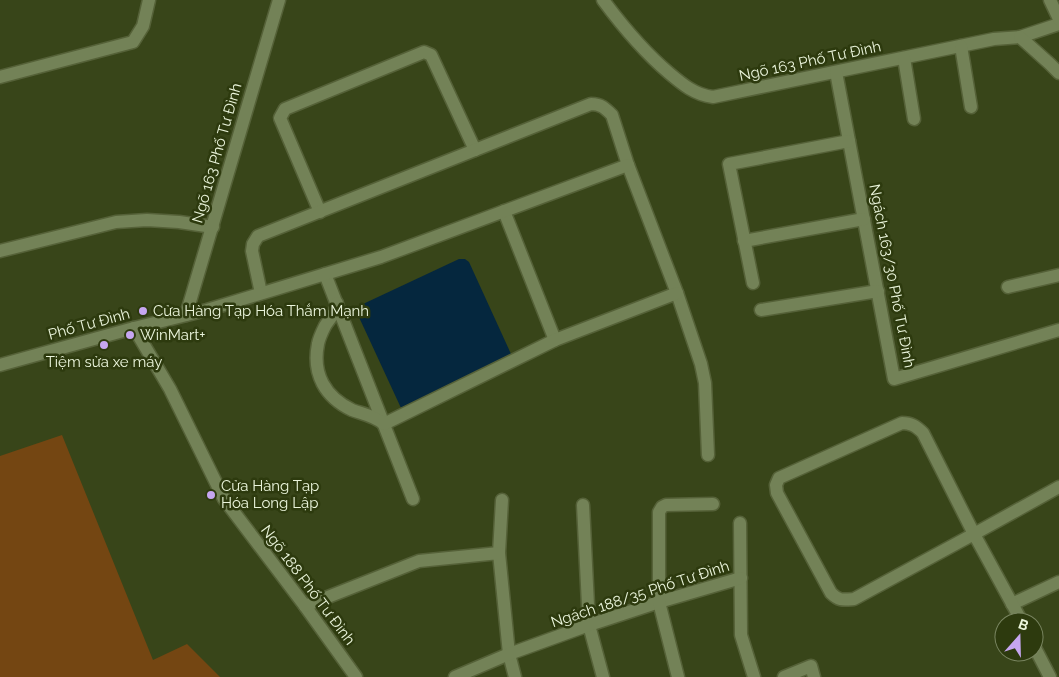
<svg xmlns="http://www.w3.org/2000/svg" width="1059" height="677" viewBox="0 0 1059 677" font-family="Raleway,sans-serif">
<rect width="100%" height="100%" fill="#384519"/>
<!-- green -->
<polygon fill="#744612" points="62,435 153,660 187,644 220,677 0,677 0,456"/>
<!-- water -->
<polygon fill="#05273e" points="459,259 465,259 469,262 511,354 401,408 358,315 359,309 363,304"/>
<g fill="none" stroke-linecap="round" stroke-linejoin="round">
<defs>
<g id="minor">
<path d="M603,0c20,27 40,51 66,73 13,11 26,22 44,24l281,-58 26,-2 39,-13"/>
<polyline points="1050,0 1059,19"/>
<polyline points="1020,37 1050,64 1059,73"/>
<polyline points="961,46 971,107"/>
<polyline points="904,58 914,119"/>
<polyline points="836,72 894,379 1059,330"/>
<polyline points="0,77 133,42 143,26 149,0"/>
<polyline points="504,211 555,340"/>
<polyline points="320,212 280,118 285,109 424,52 431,55 475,150"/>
<polyline points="744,241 864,219"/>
<polyline points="0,251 116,222 147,220 179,222 213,227"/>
<polyline points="325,274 413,499"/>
<polyline points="753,283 729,164 849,141"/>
<polyline points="1008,287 1059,275"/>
<path d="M261,293l-9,-42 1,-7 5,-8 333,-132c10,0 14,4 21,11l16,50 49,128 24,71 4,19 3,72"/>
<path d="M337,303c0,9 -8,16 -12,23 -3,6 -6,12 -7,18 -6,30 7,53 34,66 11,4 23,6 32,14l171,-84 122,-47"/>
<polyline points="761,310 878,291"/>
<polyline points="186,315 279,0"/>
<polyline points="134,328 170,389 224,499 305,606 356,677"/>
<polyline points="0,365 134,328 207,310 381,257 628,165"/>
<polyline points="583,505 589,625 603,677"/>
<polyline points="740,523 741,635 754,677"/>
<polyline points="499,553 502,500"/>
<polyline points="1012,604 1059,582"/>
<polyline points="305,606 419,561 499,553 509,654 515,677"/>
<path d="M1022,622l-48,-88 -51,-101c-7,-7 -12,-10 -21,-10l-123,55 -3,7 1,8 54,100c8,8 12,7 23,6l120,-65 85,-47"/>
<polyline points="1034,646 1050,677"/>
<polyline points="455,677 509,654 589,625 659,602 741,578"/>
<polyline points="678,677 659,602 659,512 662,507 666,505 713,504"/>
<polyline points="784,677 811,666 814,677"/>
</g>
</defs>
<!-- minor casing -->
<use href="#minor" stroke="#556138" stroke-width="15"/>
<!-- minor -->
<use href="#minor" stroke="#738257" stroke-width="12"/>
</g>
<!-- markers -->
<g fill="#c6a6f0" stroke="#2d3a0e" stroke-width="2">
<circle cx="143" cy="311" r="5"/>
<circle cx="130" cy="335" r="5"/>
<circle cx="104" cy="345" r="5"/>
<circle cx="211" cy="495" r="5"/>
</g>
<g text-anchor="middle" stroke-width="5" stroke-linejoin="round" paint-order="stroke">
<!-- street labels -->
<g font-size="15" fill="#ebf5dc" stroke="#2d3a0e">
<text transform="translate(810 61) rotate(-12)" y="5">Ngõ 163 Phố Tư Đình</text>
<text transform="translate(217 153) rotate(-74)" y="5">Ngõ 163 Phố Tư Đình</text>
<text transform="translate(892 276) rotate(79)" y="5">Ngách 163/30 Phố Tư Đình</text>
<text transform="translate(89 324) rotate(-15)" y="5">Phố Tư Đình</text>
<text transform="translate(308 585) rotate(53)" y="5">Ngõ 188 Phố Tư Đình</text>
<text transform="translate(640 594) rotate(-18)" y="5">Ngách 188/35 Phố Tư Đình</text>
</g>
<!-- poi labels -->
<g font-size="15" fill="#ebf5dc" stroke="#2d3a0e" text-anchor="start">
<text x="153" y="316">Cửa Hàng Tạp Hóa Thắm Mạnh</text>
<text x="140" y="340">WinMart+</text>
<text x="104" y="367" text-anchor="middle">Tiệm sửa xe máy</text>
<text x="221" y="491">Cửa Hàng Tạp<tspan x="221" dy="17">Hóa Long Lập</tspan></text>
</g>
</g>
<!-- north arrow -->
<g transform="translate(1019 637) rotate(20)"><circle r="24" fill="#2d3a0e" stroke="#798560"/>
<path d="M0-4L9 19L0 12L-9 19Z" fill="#c6a6f0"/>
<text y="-8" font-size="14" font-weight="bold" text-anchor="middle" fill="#ebf5dc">B</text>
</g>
</svg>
